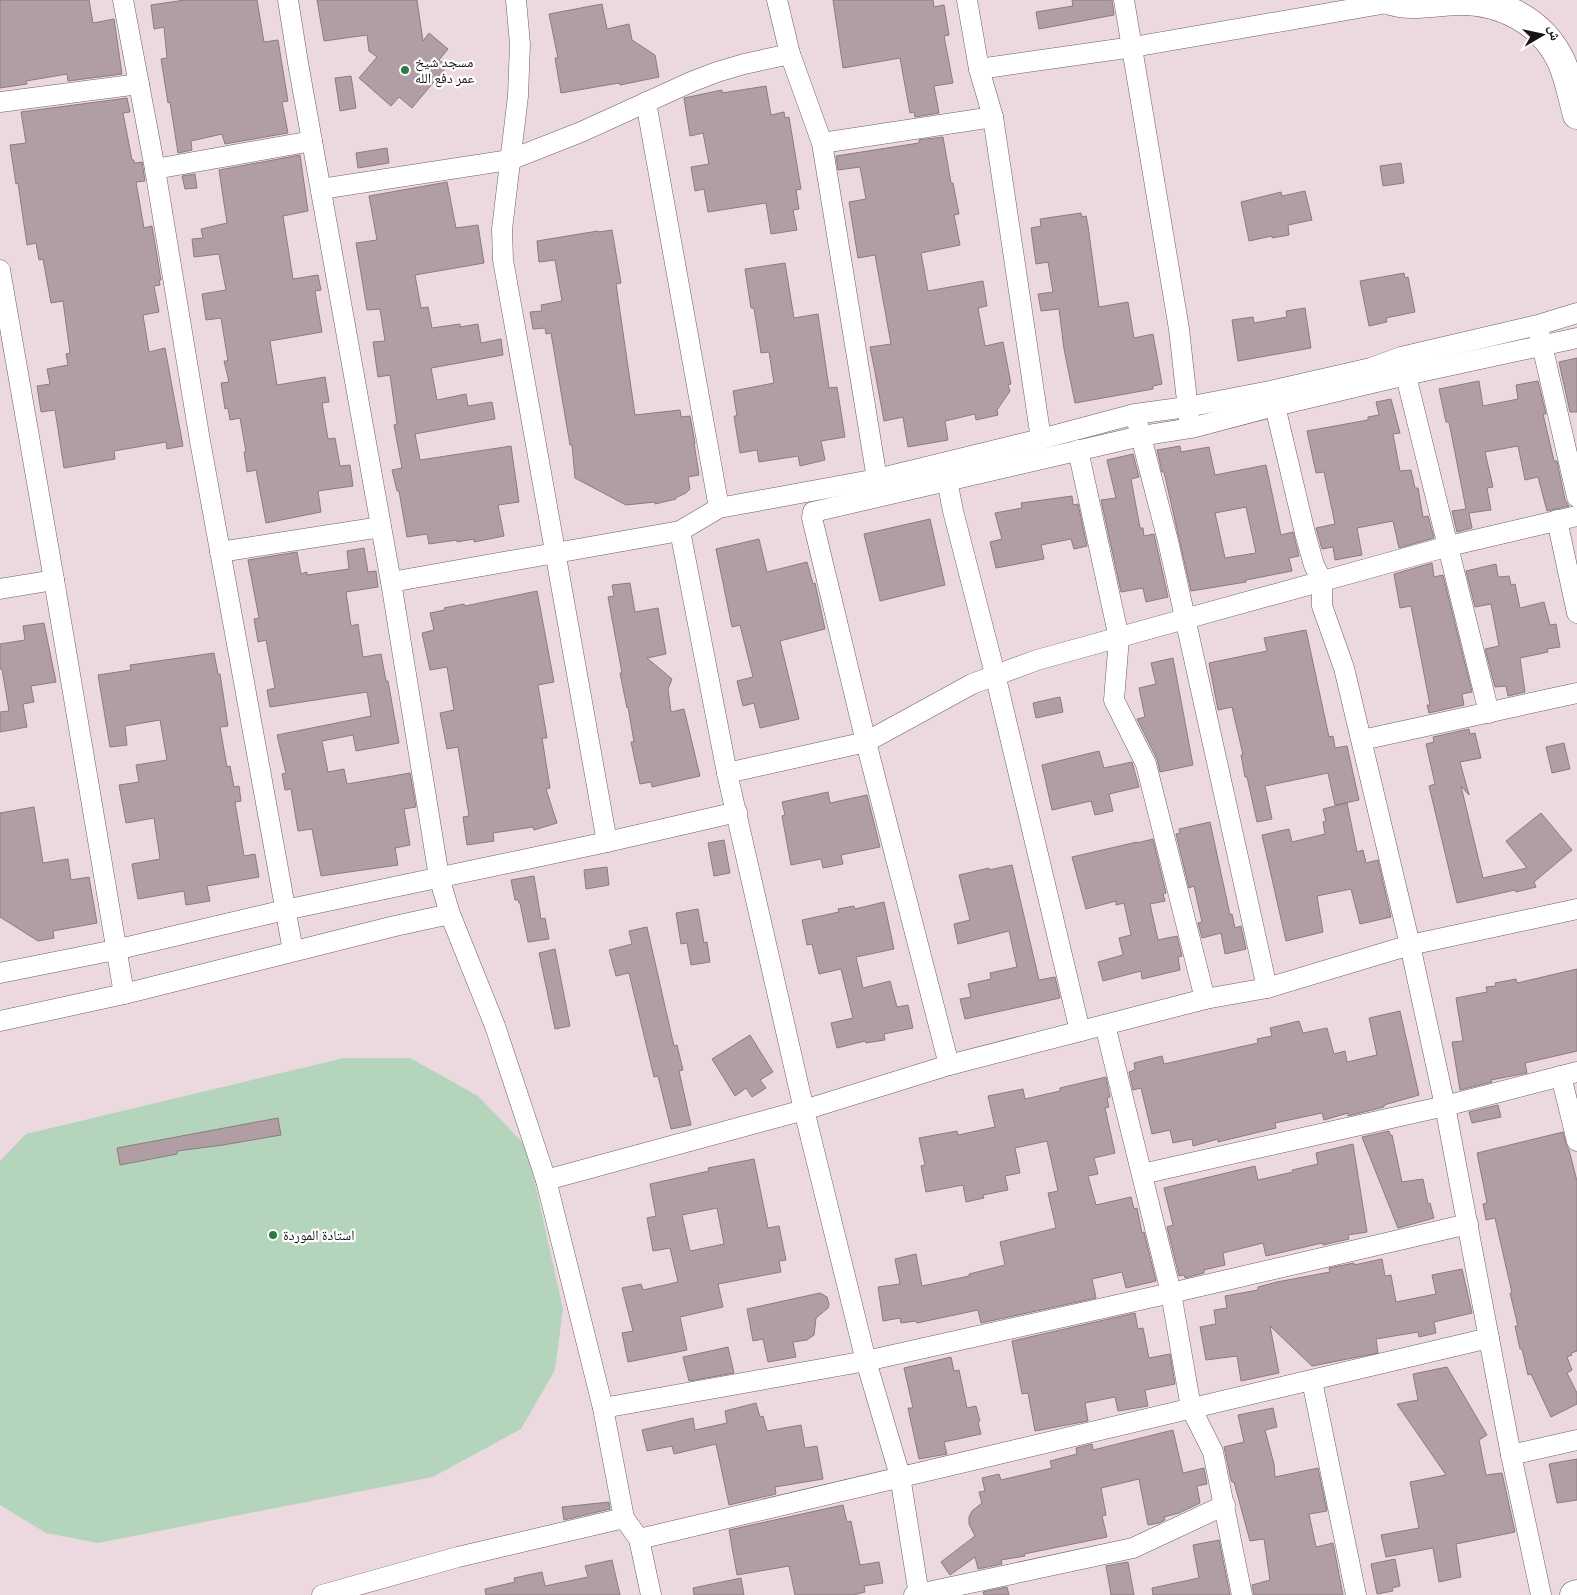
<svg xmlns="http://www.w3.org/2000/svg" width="1577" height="1595" viewBox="0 0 1577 1595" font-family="Overpass,'Noto Naskh Arabic',sans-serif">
<rect width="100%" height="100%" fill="#ebd9df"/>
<!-- green -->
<polygon fill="#b4d5bc" points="344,1058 410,1058 478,1096 527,1147 563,1309 555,1370 521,1429 433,1477 98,1543 46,1533 0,1505 0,1161 26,1134"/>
<!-- building -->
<g fill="#b09ea4" stroke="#8b7b80" fill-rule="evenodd">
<polygon points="0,0 89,0 93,23 114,19 122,74 68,81 67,74 26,81 27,84 0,88"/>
<polygon points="185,0 257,0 264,42 278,40 288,101 282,102 288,133 225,144 222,134 191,141 192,150 178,153 170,102 168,103 161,59 167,58 164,27 154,29 151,5"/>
<polygon points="317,0 417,0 423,41 429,33 448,49 439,60 447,66 412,108 399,97 391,106 359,78 377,57 369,51 367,35 324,41"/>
<polygon points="833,0 933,0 934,7 944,5 949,35 944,36 953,83 934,86 939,113 915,117 914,112 910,113 900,58 843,68"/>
<polygon points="1072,0 1112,0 1114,15 1039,29 1036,12 1073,6"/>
<polygon points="602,4 607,29 629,24 632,40 655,55 659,77 620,85 619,83 561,93 555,58 558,58 549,14"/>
<polygon points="351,76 356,108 340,111 335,78"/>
<polygon points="766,86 771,115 784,112 785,118 789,117 801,189 796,190 799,209 793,210 797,230 771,234 766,203 708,212 704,189 695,191 691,167 709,164 703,133 690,136 684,98 722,90 722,93"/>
<polygon points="127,98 130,112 123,113 132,160 134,160 134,163 142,162 145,181 136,182 144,228 152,226 161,280 159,280 160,285 154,286 159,312 143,315 149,352 165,348 183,446 167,449 166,442 114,451 115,459 64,468 55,410 41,412 37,386 50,384 47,369 68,365 66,354 70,353 63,301 51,303 43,259 39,260 36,243 27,245 18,183 16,184 10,145 26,143 21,112"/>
<polygon points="943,137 951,183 953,183 959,214 954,215 960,245 921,253 928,291 983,281 987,306 978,308 985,346 1003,342 1011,384 1008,385 1010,391 997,410 998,415 976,420 975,414 945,421 948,440 908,447 903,417 884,421 874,367 870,347 891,344 875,255 858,258 849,202 866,199 860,167 838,170 836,156 919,143 919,140"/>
<polygon points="387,148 389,163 358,168 356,153"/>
<polygon points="300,155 308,211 283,216 293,279 318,275 321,290 315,291 322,332 270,341 277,385 325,377 329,402 322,403 328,439 335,438 340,466 350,465 353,486 318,491 321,512 266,523 256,470 247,472 244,452 246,452 240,418 230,420 228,408 225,409 221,383 229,382 224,361 228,361 221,318 206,320 202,294 226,290 219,254 194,257 192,239 203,238 201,229 227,223 219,170"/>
<polygon points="1401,163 1404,183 1383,186 1380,166"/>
<polygon points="195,174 197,188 185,189 182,176"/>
<polygon points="447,182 456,228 478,225 484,263 415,275 421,308 428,307 432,328 460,324 460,327 478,324 481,343 501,339 503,355 431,368 437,400 466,394 468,406 492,402 495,419 415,434 420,460 511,446 519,502 498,505 504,536 474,542 474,539 457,542 457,540 429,544 427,534 407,537 399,491 397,491 392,470 402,468 394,425 397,424 390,375 378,377 373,342 385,341 380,309 367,310 356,243 377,240 369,196"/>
<polygon points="1305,191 1312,220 1288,225 1289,235 1272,238 1272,236 1249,241 1241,202 1281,192 1282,196"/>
<polygon points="1081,213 1082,217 1086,216 1088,226 1099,307 1128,302 1134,338 1153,334 1162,384 1153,386 1153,389 1075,403 1064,349 1059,309 1041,311 1038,294 1053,292 1048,262 1036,264 1031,228 1041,226 1040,219"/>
<polygon points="612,230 621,283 616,284 635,415 680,410 681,417 690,416 695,443 694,443 699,475 688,477 690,489 686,493 675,498 676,499 655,504 655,502 626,505 575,478 572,445 570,445 551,333 546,334 545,328 533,329 530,312 542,311 541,305 562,301 555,260 539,262 537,241 598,231 599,232"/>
<polygon points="785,263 794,318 818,314 829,388 837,387 845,437 821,441 825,460 800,466 798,456 759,462 757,450 740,453 734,416 737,416 733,391 774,383 769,352 761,353 754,308 751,308 745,269"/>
<polygon points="1404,273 1405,278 1408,277 1415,312 1386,318 1387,322 1369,326 1360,281"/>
<polygon points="1305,308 1311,348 1238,361 1232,320 1253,317 1254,323 1287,317 1286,311"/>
<polygon points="1577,358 1577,412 1570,412 1559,362"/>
<polygon points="1479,381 1483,406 1518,399 1516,385 1538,381 1546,414 1543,414 1554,461 1557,461 1565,500 1569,506 1547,511 1538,477 1525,480 1518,446 1485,452 1493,487 1487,488 1491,510 1469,513 1472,528 1457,532 1452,511 1466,509 1449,422 1446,422 1439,389"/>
<polygon points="1391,399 1400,433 1393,434 1400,471 1411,470 1415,488 1418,488 1423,517 1428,516 1434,538 1399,548 1393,521 1357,528 1362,555 1335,560 1333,547 1322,549 1316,528 1335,524 1324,472 1316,473 1307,431 1368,420 1368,417 1379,415 1376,402"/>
<path d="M1180,446l1,6 28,-5 6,28 51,-10 15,70 12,-3 6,24 -10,2 3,13 -46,9v2l-55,9 -27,-119h-2l-5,-22zM1246,507l10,46 -31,5 -10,-45z"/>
<polygon points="1133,454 1139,477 1131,479 1140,528 1143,528 1144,536 1154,534 1168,597 1146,602 1143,588 1121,592 1101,500 1116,498 1107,460"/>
<polygon points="1072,496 1073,505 1078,504 1087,546 1074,549 1071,539 1041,545 1044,559 996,568 990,542 1002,539 995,513 1022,508 1021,503"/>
<polygon points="930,519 945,585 880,601 864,534"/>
<polygon points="759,539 767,572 807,562 813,584 815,583 825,629 780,641 799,719 760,728 754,703 743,706 737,681 753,677 740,625 732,627 716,549"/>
<polygon points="364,548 368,572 376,571 378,587 346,592 351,626 358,624 363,657 381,654 386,681 388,681 399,743 356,751 353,735 322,741 328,772 344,769 347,784 410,773 416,807 404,809 410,845 395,848 398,865 321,876 312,829 298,831 291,789 285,790 282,774 286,773 277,735 371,716 367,692 270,707 267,690 275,688 266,640 258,642 254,619 259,618 248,560 297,552 301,574 307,572 307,575 349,569 347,551"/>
<polygon points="1432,563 1434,577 1443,575 1472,692 1462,694 1464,705 1429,713 1427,705 1430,705 1411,606 1400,608 1394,574"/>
<polygon points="1496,564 1498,576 1500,577 1509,576 1511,585 1515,584 1520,608 1544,602 1550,625 1556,624 1560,647 1547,649 1548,652 1520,658 1525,692 1508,696 1506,686 1495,687 1485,649 1499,646 1491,604 1475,607 1466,571"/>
<polygon points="630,583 635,612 658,608 666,654 647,658 672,679 668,689 671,712 684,709 700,776 652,787 651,782 640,784 631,742 634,742 628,707 627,708 620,673 622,673 608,597 614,596 612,585"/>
<polygon points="537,591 554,682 538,685 547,738 542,738 550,788 546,789 557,823 534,830 533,827 493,833 494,841 467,845 463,817 469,816 458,747 447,749 440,713 454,710 447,667 430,670 422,633 434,630 430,613 445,610 444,608 464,604 465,606"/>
<polygon points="44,623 56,682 31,686 34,702 23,704 27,727 0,732 0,712 9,711 2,669 0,669 0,644 25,640 23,626"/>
<polygon points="1306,630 1329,737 1333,736 1335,748 1347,746 1359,800 1335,805 1328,773 1265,786 1272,819 1257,822 1247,777 1245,777 1241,755 1243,755 1232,707 1218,710 1209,663 1267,651 1264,638"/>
<polygon points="214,653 218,674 220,674 228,726 220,727 227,767 230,766 234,787 239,786 241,801 235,802 244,856 255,854 259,877 207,886 210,901 186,905 184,891 138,899 132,864 160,859 154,818 126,823 119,785 139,782 136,765 167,760 160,720 125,726 127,745 110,747 98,675 131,670 130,665"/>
<polygon points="1173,658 1193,765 1160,772 1157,759 1137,719 1145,717 1139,688 1156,684 1151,663"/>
<polygon points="1060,697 1063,712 1036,718 1033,703"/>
<polygon points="1469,729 1470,734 1475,733 1481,758 1460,762 1469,795 1461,786 1483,878 1527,868 1506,841 1541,813 1572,850 1534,882 1536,887 1516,892 1515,890 1457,903 1429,786 1435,784 1426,744 1434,742 1433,737"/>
<polygon points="1564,743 1570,769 1552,773 1546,747"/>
<polygon points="1099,751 1104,768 1132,762 1139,787 1109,794 1113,811 1095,815 1091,801 1052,810 1042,765"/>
<polygon points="828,792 830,803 867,795 880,847 841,855 843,864 823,868 821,859 791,865 782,816 785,815 782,802"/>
<polygon points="1347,803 1357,852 1363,850 1366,863 1378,860 1391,917 1360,924 1351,889 1317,896 1323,932 1286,941 1262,835 1289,829 1292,842 1325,834 1323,822 1326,821 1323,809"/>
<polygon points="34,807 43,863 68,859 71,880 89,877 97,923 53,931 54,938 38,941 0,917 0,813"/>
<polygon points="1210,822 1230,915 1232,914 1235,928 1241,926 1246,949 1225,954 1221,933 1202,938 1198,923 1202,922 1194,886 1189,888 1176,834 1180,833 1179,829"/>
<polygon points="1153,839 1166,893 1163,894 1165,901 1150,904 1158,940 1177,936 1182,956 1178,957 1180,970 1142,979 1141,971 1103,981 1098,962 1123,955 1119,938 1131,935 1124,903 1116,905 1116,901 1086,909 1072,857 1137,842 1137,843"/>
<polygon points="724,840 730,873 714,876 708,843"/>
<polygon points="1012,865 1039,980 1055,977 1060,998 965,1019 960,999 971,997 968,984 991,979 990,973 1017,967 1009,931 958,944 954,924 970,920 959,875 989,868 989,870"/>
<polygon points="607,867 609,885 586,889 584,870"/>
<polygon points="534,876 541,919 545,918 549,939 528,942 520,903 519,903 518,900 515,900 511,880"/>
<polygon points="884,902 894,949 856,957 863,988 890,981 897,1007 908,1005 913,1028 884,1034 885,1040 866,1043 865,1041 837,1048 831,1023 853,1018 841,969 819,974 812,944 807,945 802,920 839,912 838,909 854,906 855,909"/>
<polygon points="698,909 704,943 707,942 710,962 691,965 687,943 681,944 676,913"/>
<polygon points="647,927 674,1046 677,1045 683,1070 679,1071 691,1125 671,1129 658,1076 654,1077 629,973 616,976 609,950 632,944 629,931"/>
<polygon points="555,949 570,1026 555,1029 539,953"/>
<polygon points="1577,969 1577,1051 1525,1063 1527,1073 1491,1080 1492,1082 1460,1090 1452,1042 1463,1041 1456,998 1487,992 1486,987 1496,986 1495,983 1516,979 1517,983"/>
<polygon points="1400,1011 1419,1095 1384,1105 1384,1107 1348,1116 1348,1113 1324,1120 1322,1113 1275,1123 1276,1128 1255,1133 1218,1142 1218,1139 1193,1146 1192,1139 1173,1143 1170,1130 1152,1134 1141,1088 1133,1090 1129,1072 1135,1070 1134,1063 1162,1056 1164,1064 1258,1043 1257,1039 1272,1036 1270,1028 1299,1021 1303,1033 1327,1028 1334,1054 1345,1051 1347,1062 1377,1055 1369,1018"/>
<polygon points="750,1035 773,1072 760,1080 766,1088 752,1097 746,1088 735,1096 712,1059"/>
<polygon points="1106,1077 1110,1097 1107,1098 1109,1107 1105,1108 1115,1153 1094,1158 1098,1174 1088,1176 1096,1205 1131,1197 1134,1209 1137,1208 1142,1233 1144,1232 1156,1281 1126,1288 1122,1272 1092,1279 1096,1298 981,1323 978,1310 917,1323 916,1321 901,1323 900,1318 883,1321 878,1287 900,1284 895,1259 916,1254 922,1286 969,1276 969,1274 1005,1265 1000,1242 1056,1228 1048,1193 1058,1191 1047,1141 1015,1148 1020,1173 1005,1176 1008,1190 983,1195 984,1198 966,1202 963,1185 926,1192 921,1166 925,1165 919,1138 957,1131 958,1135 995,1127 988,1096 1023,1089 1025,1099 1060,1091 1060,1088"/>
<polygon points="1498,1105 1501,1117 1472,1123 1469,1112"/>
<polygon points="278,1118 281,1135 223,1145 177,1151 177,1154 120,1165 117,1148"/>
<polygon points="1389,1131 1390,1135 1392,1135 1402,1182 1423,1179 1428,1204 1430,1203 1434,1218 1398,1228 1362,1137"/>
<polygon points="1563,1132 1566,1144 1569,1150 1577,1181 1577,1351 1571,1353 1572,1355 1567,1357 1572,1370 1567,1373 1577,1393 1577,1404 1551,1417 1531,1374 1528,1375 1522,1349 1520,1349 1515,1326 1518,1326 1510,1293 1512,1293 1495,1218 1486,1220 1483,1204 1487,1203 1477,1153"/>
<polygon points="1353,1144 1367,1232 1348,1235 1349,1239 1323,1245 1322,1243 1266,1256 1263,1243 1223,1253 1225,1265 1204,1270 1204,1273 1185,1278 1184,1275 1179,1276 1167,1227 1173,1225 1164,1188 1255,1166 1258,1180 1293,1172 1292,1170 1318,1164 1316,1153"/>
<path d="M754,1159l14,69 11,-2 7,34 -7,1 2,11 -63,12 5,23 -43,10 7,33 -59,12 -6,-29 11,-2 -11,-43 19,-4 2,6 35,-8 -8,-34 -17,3 -6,-33 9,-2 -6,-32 59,-13 -1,-3zM717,1208l7,36 -34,7 -8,-36z"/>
<polygon points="1382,1259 1385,1276 1391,1275 1396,1302 1436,1294 1432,1275 1462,1269 1472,1313 1434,1322 1436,1333 1419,1337 1418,1332 1376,1339 1378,1353 1312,1366 1270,1326 1279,1373 1241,1381 1237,1356 1206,1360 1200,1327 1216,1324 1214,1310 1227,1308 1225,1296 1258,1290 1258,1287 1277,1282 1330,1272 1329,1268 1354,1263 1354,1265"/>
<polygon points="820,1293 827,1297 829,1304 828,1308 816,1318 814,1335 807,1340 793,1342 796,1357 768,1362 763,1339 753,1341 747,1309"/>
<polygon points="1135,1313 1138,1329 1143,1328 1149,1358 1170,1354 1175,1384 1145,1390 1148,1406 1118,1411 1115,1397 1085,1403 1088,1421 1035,1431 1028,1393 1022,1394 1012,1341"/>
<polygon points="728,1347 734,1373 689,1381 683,1357"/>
<polygon points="951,1357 954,1371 959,1370 967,1408 976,1406 980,1421 978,1422 981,1434 944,1442 947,1454 919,1459 908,1408 913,1408 904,1368"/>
<polygon points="1447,1367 1487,1435 1479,1440 1486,1475 1502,1473 1515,1532 1456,1544 1461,1577 1439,1582 1433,1548 1386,1557 1381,1535 1419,1528 1410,1482 1446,1475 1397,1404 1418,1400 1413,1374"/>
<polygon points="756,1403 760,1417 763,1416 767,1431 801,1425 805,1448 817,1446 823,1479 775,1487 776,1494 729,1505 716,1444 674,1454 672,1446 647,1451 642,1430 693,1418 695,1430 727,1423 725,1411"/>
<polygon points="1273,1408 1277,1427 1265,1430 1274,1464 1275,1477 1318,1468 1327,1511 1309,1514 1316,1547 1333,1543 1343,1595 1254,1595 1252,1585 1270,1580 1264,1539 1250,1541 1234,1482 1232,1482 1231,1480 1224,1447 1244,1442 1238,1415"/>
<polygon points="1173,1430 1183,1473 1204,1468 1207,1484 1197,1486 1200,1503 1179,1513 1164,1517 1165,1520 1159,1523 1148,1525 1139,1479 1101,1488 1106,1515 1102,1516 1107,1537 1024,1554 1025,1556 1001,1560 1002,1564 978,1569 975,1557 950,1575 941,1562 975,1536 969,1524 969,1517 972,1511 982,1503 979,1492 985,1491 982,1478 999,1474 1001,1480 1052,1468 1050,1461 1077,1454 1076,1448 1092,1444 1093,1450"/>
<polygon points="1577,1459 1577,1500 1557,1503 1549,1464"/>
<polygon points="609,1502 610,1509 564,1520 562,1507"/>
<polygon points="843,1505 847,1522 851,1521 860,1565 879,1562 883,1583 864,1586 865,1592 853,1595 795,1595 789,1566 737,1575 729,1530"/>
<polygon points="1219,1540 1230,1595 1153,1595 1152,1588 1199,1578 1193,1545"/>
<polygon points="1395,1559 1400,1586 1392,1588 1393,1591 1377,1594 1371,1564"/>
<polygon points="612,1560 620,1595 486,1595 485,1589 515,1582 514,1578 542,1572 545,1586 588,1577 585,1566"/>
<polygon points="1128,1562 1134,1595 1111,1595 1106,1566"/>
<polygon points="741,1578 744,1595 694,1595 693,1588"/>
<polygon points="1007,1587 1009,1595 984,1595 983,1592"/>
</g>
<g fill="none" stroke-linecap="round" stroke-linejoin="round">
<defs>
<g id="street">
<polyline points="123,0 155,169 200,441 293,951"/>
<polyline points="288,0 298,63 391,582 439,877 450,914"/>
<polyline points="516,0 520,44 518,96 502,229 503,260 607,842"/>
<polyline points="777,0 790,54 822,143 877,479"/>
<polyline points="967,0 979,69 993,117 1041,439"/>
<polyline points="1124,0 1179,329 1189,419"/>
<polyline points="979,69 1133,47 1393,2"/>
<polyline points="0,102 139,84"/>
<polyline points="646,102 719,508"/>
<polyline points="822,143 993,117"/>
<polyline points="155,169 312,141"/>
<polyline points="321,189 510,160 581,132 691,82 717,72 744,64 790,54"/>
<polyline points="0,270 54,580 0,589"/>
<polyline points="1539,332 1577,497"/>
<polyline points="1403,364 1489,713"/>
<polyline points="1275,406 1305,533 1314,565 1322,581 1322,606 1344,668 1410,945 1445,1106 1511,1455 1541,1595"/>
<polyline points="1138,425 1168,541 1267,988"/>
<polyline points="1078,450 1119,638 1114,700 1146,764 1205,999"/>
<polyline points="947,480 953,511 995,674 1080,1031"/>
<polyline points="1557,520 1577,613"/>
<polyline points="680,531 727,773 804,1110 949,1065 1205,999 1267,988 1410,945 1577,909"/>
<polyline points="220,552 381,527"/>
<polyline points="54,580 124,994"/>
<polyline points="391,582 680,531 719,508 877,479 1041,439 1135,414 1187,407 1270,391 1371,368 1401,357 1538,325 1577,313"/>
<polyline points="1362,740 1577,693"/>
<polyline points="727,773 866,742 972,684 1037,660 1449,546 1577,516"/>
<polyline points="0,973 115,950 285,910 607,842 737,812"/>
<polyline points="0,1021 124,994 395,926 450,914 495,1026 546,1180 603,1408 624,1518 639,1539 651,1595"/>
<polyline points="1105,1025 1171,1293 1191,1408 1213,1452 1242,1595"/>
<polyline points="949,1065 866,742 812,518 813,512 1141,436 1191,428 1275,406 1406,375 1577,338"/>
<polyline points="1561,1076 1577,1141"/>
<polyline points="1142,1174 1445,1106 1577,1072"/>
<polyline points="546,1180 804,1110 866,1361 900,1476 919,1595"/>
<polyline points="1312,1381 1356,1595"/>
<polyline points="603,1408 866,1361 1171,1293 1468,1224"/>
<polyline points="1511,1455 1577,1440"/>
<path d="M639,1539c283,-68 567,-132 850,-201"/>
<polyline points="322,1595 458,1557 624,1518"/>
<polyline points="914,1595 1133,1548 1225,1505"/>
</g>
<g id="secondary">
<path d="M1388,0c21,8 47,2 69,1 44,-1 86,20 105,62 7,17 10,34 15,52"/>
<polyline points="1574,1595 1577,1594"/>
</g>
</defs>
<!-- street casing -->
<use href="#street" stroke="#6e5e63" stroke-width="21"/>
<!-- secondary casing -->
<use href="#secondary" stroke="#6e5e63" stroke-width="29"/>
<!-- street -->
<use href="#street" stroke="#fff" stroke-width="20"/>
<!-- secondary -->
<use href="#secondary" stroke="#fff" stroke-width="28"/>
</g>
<!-- markers -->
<g fill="#2d7a49" stroke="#fff" stroke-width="2">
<circle cx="405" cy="70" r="5"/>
<circle cx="273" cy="1235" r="5"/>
</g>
<g text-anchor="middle" stroke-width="4.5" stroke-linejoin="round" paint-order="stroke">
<!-- poi labels -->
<g font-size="14" fill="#191315" stroke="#fff" text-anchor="start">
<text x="415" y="67">مسجد شيخ<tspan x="415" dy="16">عمر دفع الله</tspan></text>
<text x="283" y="1240">استادة الموردة</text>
</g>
</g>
<!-- north arrow -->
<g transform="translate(1542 35) rotate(81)" stroke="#ffffff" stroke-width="4" paint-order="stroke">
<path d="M0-4L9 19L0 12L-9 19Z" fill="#191315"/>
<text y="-8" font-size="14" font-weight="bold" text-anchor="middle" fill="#191315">ش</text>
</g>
</svg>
